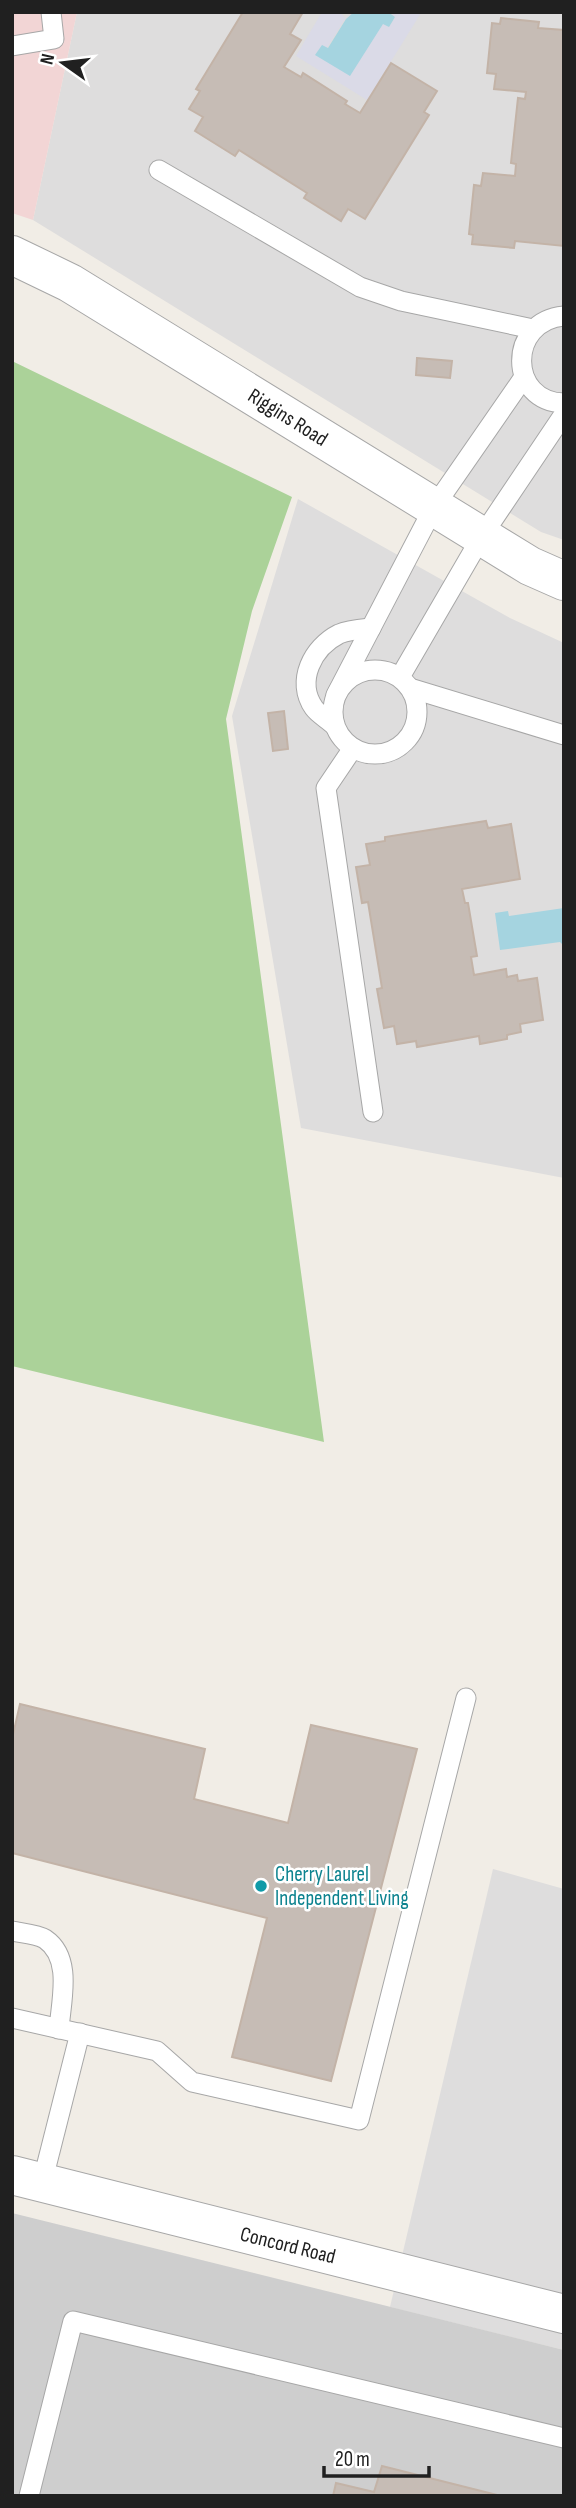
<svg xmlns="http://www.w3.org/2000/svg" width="576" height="2508" viewBox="0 0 576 2508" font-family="'Sofia Sans Condensed',sans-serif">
<rect width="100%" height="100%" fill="#f1ede6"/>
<!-- residential -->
<g fill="#dedddd">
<polygon points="77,12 564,12 564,540 541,532 33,220"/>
<polygon points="298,499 510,618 564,643 564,1178 301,1128 232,716"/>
<polygon points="493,1869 564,1889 564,2350 390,2307"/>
</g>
<!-- commercial -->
<polygon fill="#f2d5d5" points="12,12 77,12 33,220 12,213"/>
<!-- religious -->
<polygon fill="#cecece" points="12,2213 564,2350 564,2496 12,2496"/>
<!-- forest -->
<polygon fill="#abd299" points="12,361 292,497 252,611 226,719 324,1442 12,1366"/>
<!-- plaza -->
<polygon fill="#dadae7" points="322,12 340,12 345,18 354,12 345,19 327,48 316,55 383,23 389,27 395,17 388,12 421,13 367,100 296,56"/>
<!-- water -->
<g fill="#a5d4e0">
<polygon points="354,12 388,12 395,17 389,27 383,24 350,76 315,55 322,45 328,48 346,19"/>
<polygon points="564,908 564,946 560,942 500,950 495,913 508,911 509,916"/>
</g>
<!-- building -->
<g fill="#c6bcb5" stroke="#c3b3a7" stroke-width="2">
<polygon points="243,12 303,12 290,34 301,40 284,67 301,77 303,73 347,101 345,104 360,113 391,63 437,91 424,112 429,115 365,219 348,209 341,221 304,198 307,193 239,150 235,156 195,131 203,117 189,109 200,91 196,89"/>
<polygon points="501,18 539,22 538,28 564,30 564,246 515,241 514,248 472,244 473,235 469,234 474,185 481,186 483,173 515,176 516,164 511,163 518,98 525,99 526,92 494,89 496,74 487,73 492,23 500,24"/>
<polygon points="417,358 452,361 450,378 416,375"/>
<polygon points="284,711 288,749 273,751 268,713"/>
<polygon points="486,821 488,828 511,824 520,879 462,889 465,903 468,903 477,956 471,957 474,975 506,969 507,977 517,975 518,981 537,978 543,1020 520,1024 521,1032 507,1035 507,1039 480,1044 479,1036 417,1047 416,1041 397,1044 394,1026 384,1028 377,989 382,988 368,902 362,903 356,867 370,865 366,844 385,841 385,837"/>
<polygon points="20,1704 205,1749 194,1799 288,1823 311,1725 417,1749 331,2081 232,2057 267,1918 12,1853 12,1739"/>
<polygon points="382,2466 501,2496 333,2496 336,2483 374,2492"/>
</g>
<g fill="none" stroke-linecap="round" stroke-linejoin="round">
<defs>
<g id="service">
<polyline points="12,46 54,39 51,12"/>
<polyline points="159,170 360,287 401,301 533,329"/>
<path d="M564,316c-57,5 -56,86 0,87"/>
<circle cx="375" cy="712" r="42"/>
<polyline points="400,677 482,536 564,414"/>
<polyline points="410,688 564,735"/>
<polyline points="336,695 434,507 524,377"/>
<path d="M335,726c-6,-6 -17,-12 -21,-18 -19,-27 -1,-61 25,-74 9,-4 22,-5 32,-6"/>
<polyline points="353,748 326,788 373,1112"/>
<path d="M12,1931c9,2 25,3 33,8 28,19 16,62 14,90"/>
<polyline points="12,2018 157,2051 192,2082 359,2120 466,1698"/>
<polyline points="42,2183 80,2033"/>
<polyline points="29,2496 73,2321 564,2438"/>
</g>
<g id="minor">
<polyline points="12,255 70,283 530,566 564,581"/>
<polyline points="12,2175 564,2314"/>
</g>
</defs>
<!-- service casing -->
<use href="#service" stroke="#a7a7a7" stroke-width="21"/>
<!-- minor casing -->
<use href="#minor" stroke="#a7a7a7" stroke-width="40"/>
<!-- service -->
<use href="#service" stroke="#fff" stroke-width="19"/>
<!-- minor -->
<use href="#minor" stroke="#fff" stroke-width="38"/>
</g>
<!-- markers -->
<circle fill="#0f9aa8" stroke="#fff" stroke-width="2.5" cx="261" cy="1886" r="7"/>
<g text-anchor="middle" stroke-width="5" stroke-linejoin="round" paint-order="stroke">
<!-- street labels -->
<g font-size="21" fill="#202020" stroke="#fff">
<text transform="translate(288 417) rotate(32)" y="7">Riggins Road</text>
<text transform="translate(288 2245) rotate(14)" y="7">Concord Road</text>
</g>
<!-- culture labels -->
<g font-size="21" fill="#0d838f" stroke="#fff" text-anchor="start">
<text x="275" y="1881">Cherry Laurel<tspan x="275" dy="24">Independent Living</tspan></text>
</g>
</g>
<!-- border -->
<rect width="576" height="2508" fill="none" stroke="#202020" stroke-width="28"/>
<!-- north arrow -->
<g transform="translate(63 63) rotate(284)" stroke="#ffffff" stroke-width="5" paint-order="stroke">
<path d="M0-5L12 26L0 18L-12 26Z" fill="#202020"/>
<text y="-10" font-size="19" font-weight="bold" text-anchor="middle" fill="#202020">N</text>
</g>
<!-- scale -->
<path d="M324 2466v10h105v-10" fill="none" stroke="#202020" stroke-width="3.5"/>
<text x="335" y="2466" font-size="21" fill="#202020" stroke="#ffffff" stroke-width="5" paint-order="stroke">20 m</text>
</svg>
